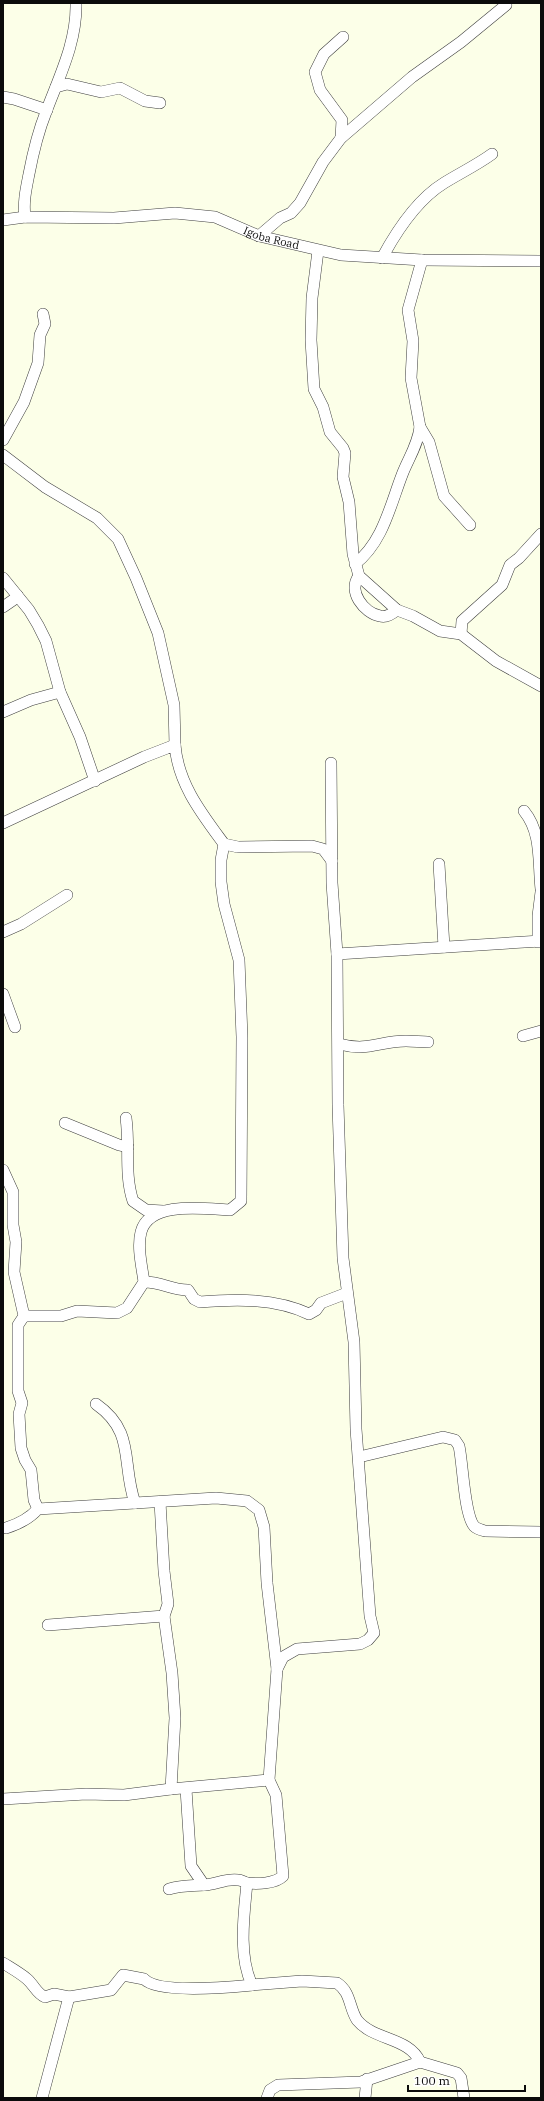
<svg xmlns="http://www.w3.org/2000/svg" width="544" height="2101" viewBox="0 0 544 2101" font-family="'IBM Plex Serif',serif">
<rect width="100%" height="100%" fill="#fcffe8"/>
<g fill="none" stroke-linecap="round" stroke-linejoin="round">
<defs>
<g id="minor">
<polyline points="56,87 67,84 101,92 120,88 145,101 160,103"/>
<polyline points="3,97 14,99 47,110"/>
<polyline points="341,138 342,120 320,90 315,72 324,54 343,37"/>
<path d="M25,217c-2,-15 1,-28 4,-43 4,-21 9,-42 17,-62 13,-35 31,-70 30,-109"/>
<path id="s1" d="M3,220l22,-3 89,1 61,-5 40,4 44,19 82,19 81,5 119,1"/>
<polyline points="259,236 280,218 291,213 300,203 323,162 341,138 412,77 461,42 506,5 505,3"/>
<polyline points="318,251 312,298 311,340 314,389 323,407 330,432 343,448 345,453 343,477 349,502 353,554 359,576 397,610 413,616 440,631 461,634 496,661 541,686"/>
<path d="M382,258c14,-26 36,-59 62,-75 16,-10 33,-18 48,-29"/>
<polyline points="422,260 408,310 413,341 411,378 420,427 429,442 444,496 470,525"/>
<polyline points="3,440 24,402 38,363 40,335 45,324 43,314"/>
<polyline points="3,455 45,487 97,518 118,539 136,578 158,633 174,705 175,745"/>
<path d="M355,564c28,-22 35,-58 47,-89 6,-16 16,-30 18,-48"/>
<path d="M359,576c-12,15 5,37 21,40 7,2 13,-3 17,-6"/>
<polyline points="3,578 29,610 38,625 46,641 60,692 80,737 95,781"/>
<polyline points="3,607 16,598 17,595"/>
<polyline points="461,634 462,621 502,585 510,565 519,558 541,534"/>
<polyline points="3,712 31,700 60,692"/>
<path d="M524,811c18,22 14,51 17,78"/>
<path d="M3,823l141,-66 31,-12c3,39 27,69 49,99l14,3 74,-1 11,3 9,12"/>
<polyline points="439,864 444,947"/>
<polyline points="3,932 21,924 67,895"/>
<polyline points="538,942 538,916 541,892"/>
<polyline points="337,954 541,941"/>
<polyline points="3,994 15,1027"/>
<polyline points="523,1036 541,1031"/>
<path d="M339,1044c30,8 40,-3 67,-3 8,0 15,1 22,1"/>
<path d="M126,1118c4,28 -2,56 7,83l13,9 17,1"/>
<polyline points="65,1123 119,1145 128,1147"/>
<polyline points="3,1170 13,1192 13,1225 16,1242 14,1272 24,1316 18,1325 18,1391 22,1403 19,1414 21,1448 25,1460 31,1470 34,1500 38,1509"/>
<path d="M144,1282c19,0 27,8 44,8l6,9 6,3c36,-3 75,-4 109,12l7,-4 5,-7 26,-10"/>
<path d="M24,1316h37l16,-5 40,2 10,-5 17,-26c-2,-15 -7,-35 -3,-50 8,-32 65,-23 89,-22l11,-9 1,-164 -3,-77 -15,-56 -3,-22v-22l3,-16"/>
<path d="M96,1404c40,28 25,59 39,99"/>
<path d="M359,1457l84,-20 12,3 4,6c4,18 5,68 15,80 3,3 7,4 11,5l56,1"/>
<path d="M6,1528c13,-4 23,-9 32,-19l178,-11 31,3 12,9 5,17 3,56 10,86 -8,111 7,15 7,81c-8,8 -26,8 -36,7 -3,-1 -6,-3 -9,-3 -12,-2 -23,5 -34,5 -14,1 -21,0 -35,4"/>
<polyline points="164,1616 172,1673 175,1718 171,1789"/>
<polyline points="48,1625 164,1616 168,1604 164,1571 160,1502"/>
<polyline points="277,1669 283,1657 297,1649 360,1644 368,1640 374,1633 370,1616 356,1429 354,1342 343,1258 338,1105 337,954 332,883 331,763"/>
<polyline points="186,1789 191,1866 204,1885"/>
<polyline points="3,1799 86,1794 124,1795 171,1789 269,1780"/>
<path d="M247,1883c-3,32 -9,72 5,102l50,-4 35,2c14,9 12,25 20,37 17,21 52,17 63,42"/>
<path d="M3,1963c8,5 17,10 24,16 7,6 10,15 18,18l9,-3 15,3 42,-7 12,-15 21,4c14,15 86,8 108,6"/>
<polyline points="42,2098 69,1997"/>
<polyline points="267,2098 270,2090 278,2085 361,2082 420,2062 457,2073 461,2078 464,2098"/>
<polyline points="365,2098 367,2079"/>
</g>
</defs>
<!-- minor casing -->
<use href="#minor" stroke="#3e3e3e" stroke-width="12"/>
<!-- minor -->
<use href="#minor" stroke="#fff" stroke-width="11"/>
</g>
<g text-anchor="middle" stroke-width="4" stroke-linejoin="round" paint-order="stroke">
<!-- street labels -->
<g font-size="11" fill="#0b0b0b" stroke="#fff">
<text dy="4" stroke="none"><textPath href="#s1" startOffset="273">Igoba Road</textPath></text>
</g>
</g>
<!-- border -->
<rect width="544" height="2101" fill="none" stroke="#0b0b0b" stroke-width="8"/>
<!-- scale -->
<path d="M408 2085v6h117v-6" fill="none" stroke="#0b0b0b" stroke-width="2"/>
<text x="414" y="2085" font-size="12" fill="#0b0b0b" stroke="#ffffff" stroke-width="3" paint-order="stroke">100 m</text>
</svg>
